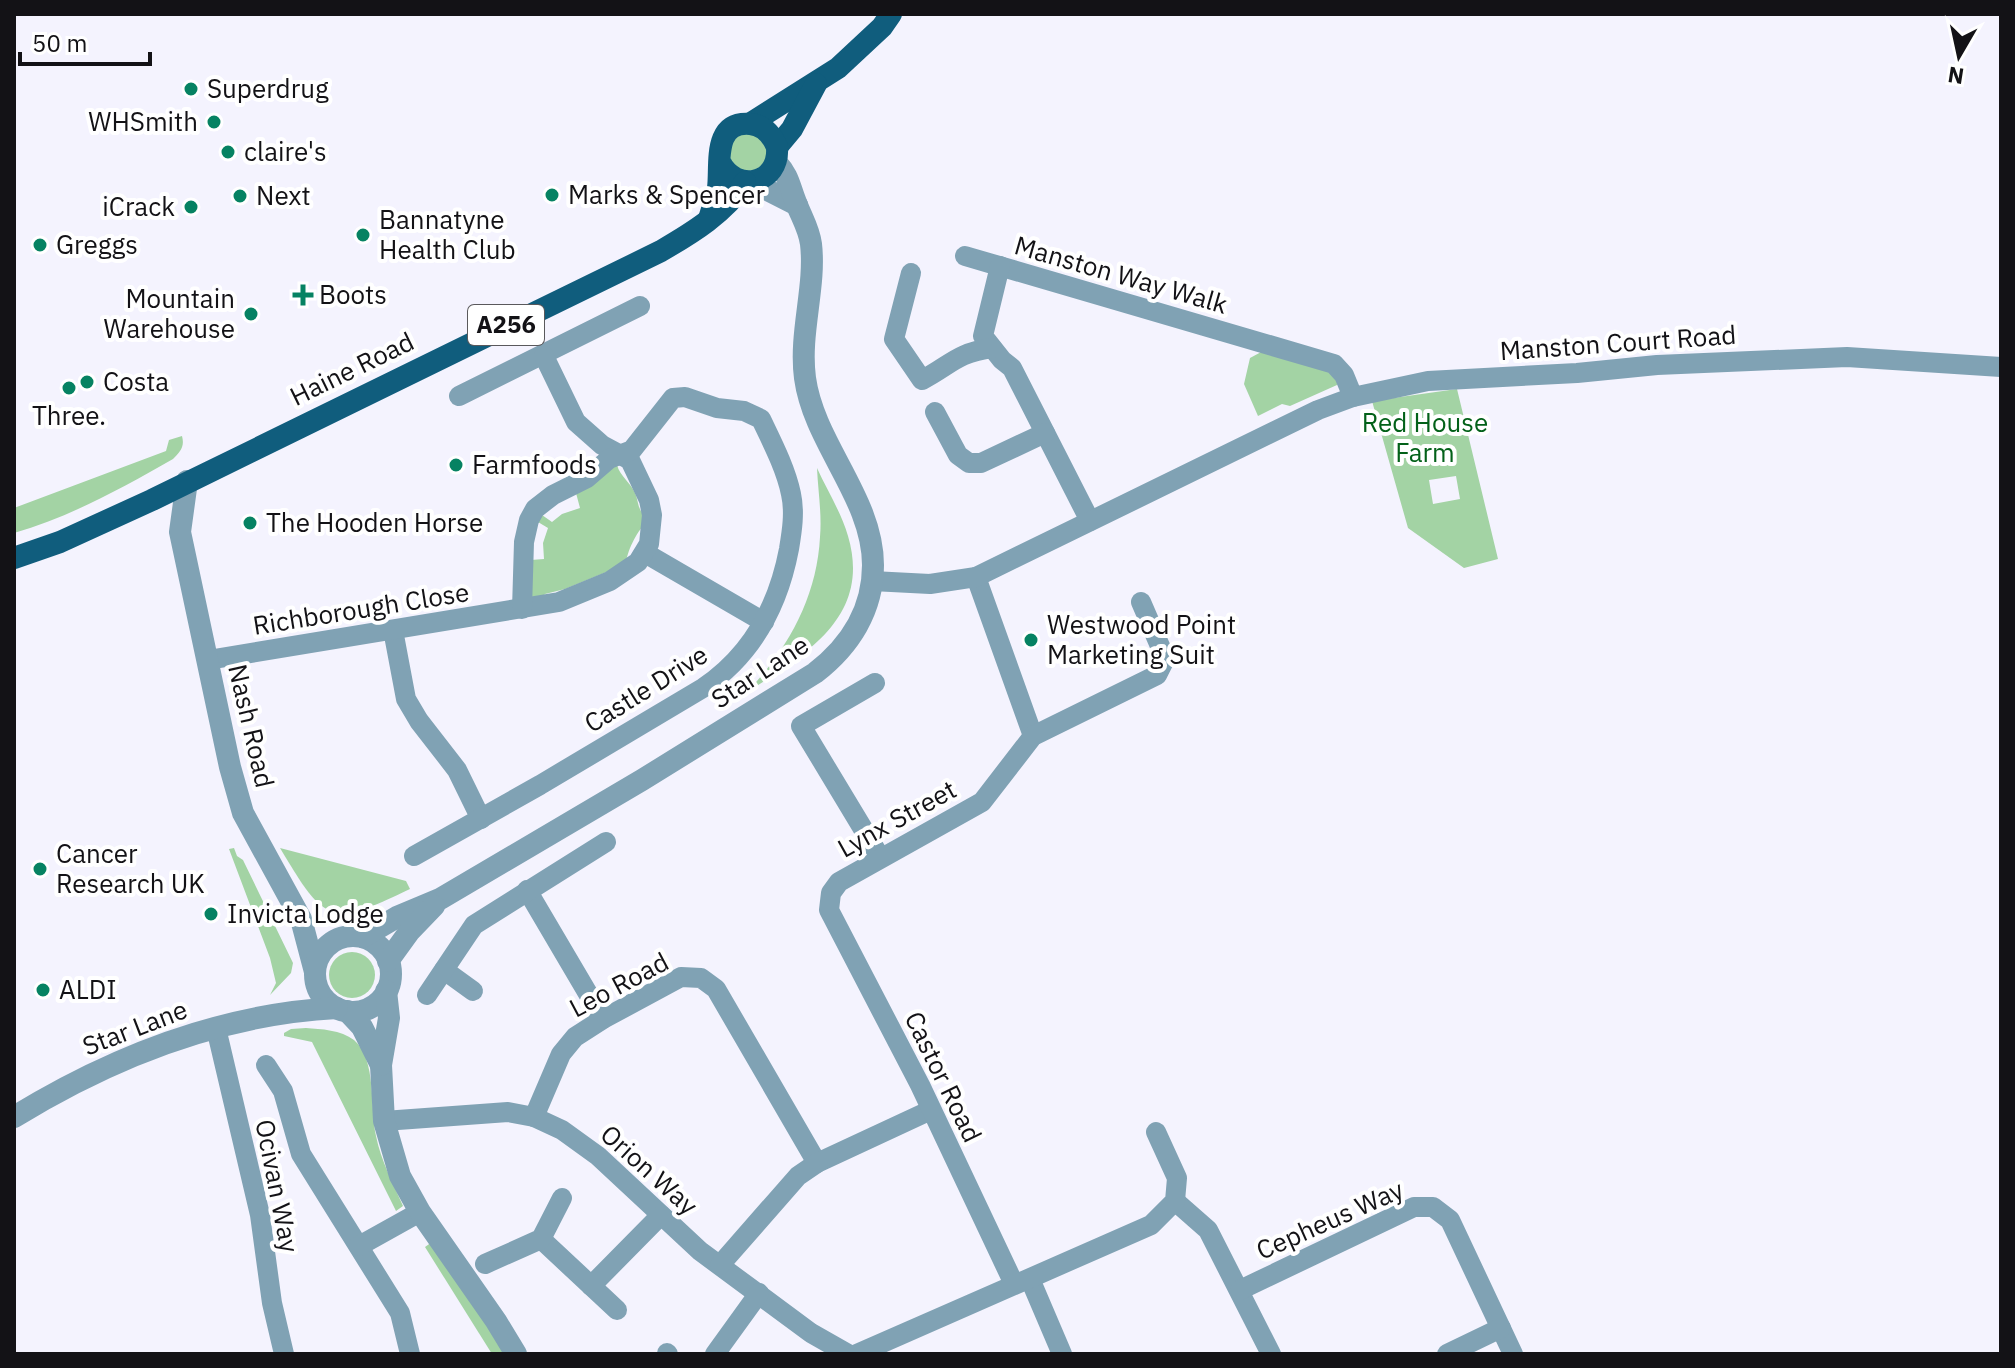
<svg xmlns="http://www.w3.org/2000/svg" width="2015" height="1368" viewBox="0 0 2015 1368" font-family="'IBM Plex Sans',sans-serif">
<rect width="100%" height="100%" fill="#f4f3fe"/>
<!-- green -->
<g fill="#a3d3a4" fill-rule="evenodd">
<circle cx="748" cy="152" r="19"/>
<polygon points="1263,351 1326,369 1337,381 1337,385 1290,406 1282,404 1258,416 1244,384 1250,358"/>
<path d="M1457,389l41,170 -34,9 -56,-40 -36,-127zM1456,476l4,23 -27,5 -4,-24z"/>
<path d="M182,436c3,11 -2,16 -9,23 -51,29 -103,58 -159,74v-25l152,-57 3,-11z"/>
<path d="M617,465c3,11 13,17 18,28 4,9 2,17 11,23l-1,9c-8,5 -19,29 -19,39l-61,25 -20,5 -5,6 -10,-1 1,-39 13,-1 -1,-16 5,-15 -10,-6 4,-7 10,7 10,-8 18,-6 -4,-15z"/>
<path d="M817,468c10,22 24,44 31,68 24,81 -43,119 -101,156 41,-43 70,-95 73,-155 2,-23 -2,-46 -3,-69z"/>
<polygon points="234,848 237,856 243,860 293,963 291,973 270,995 276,983 270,958 229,849"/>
<path d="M280,848l126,33 4,8c-81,39 -85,34 -130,-41z"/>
<circle cx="352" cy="975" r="23"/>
<path d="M306,1028c15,1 35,2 48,12 23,19 16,70 22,96 5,25 17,47 27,70l-7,5 -84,-169 -28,-6v-3l7,-4z"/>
<polygon points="432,1242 508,1354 492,1354 425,1247"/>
</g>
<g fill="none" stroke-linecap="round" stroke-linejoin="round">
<!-- minor -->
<g stroke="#80a2b4" stroke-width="20">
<polyline points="965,256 1334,364 1344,375 1353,397"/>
<polyline points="1000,266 983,336 1002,360 1012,368 1090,521"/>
<path d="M911,273l-17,66 28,41c29,-15 34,-27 70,-32"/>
<polyline points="459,396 640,306"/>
<polyline points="935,412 958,455 969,463 981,463 1045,433"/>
<polyline points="645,553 764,622"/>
<polyline points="976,577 1033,736"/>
<polyline points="872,581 930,584 976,577 1318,410 1353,397 1428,381 1577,373 1657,365 1847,357 2001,367"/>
<polyline points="393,630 406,699 419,721 457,770 481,819"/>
<polyline points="208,660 559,602 610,581 638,562 649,544 652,515 649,500 630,460 602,445 576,422 544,356"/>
<polyline points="875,683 801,726 880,857"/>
<path d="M414,856l126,-71 163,-97c49,-33 75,-81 86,-139 3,-18 6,-37 2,-55 -5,-25 -19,-52 -30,-75l-17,-8 -27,-3 -32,-11 -12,1 -41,52 -23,9 -22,19 -34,17 -18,14 -6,11 -5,22 -2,67"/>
<polyline points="527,890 603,1019"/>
<polyline points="444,970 473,991"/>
<polyline points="427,995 474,925 606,842"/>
<polyline points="216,1028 260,1215 272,1303 284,1354"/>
<polyline points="266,1065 283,1091 301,1154 400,1313 410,1354"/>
<polyline points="534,1117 561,1054 575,1037 603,1019 681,977 701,978 716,989 817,1163"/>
<polyline points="384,1121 508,1112 534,1117 562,1130 598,1156 700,1251 811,1333 848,1354"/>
<polyline points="1175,1201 1208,1230 1271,1354"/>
<polyline points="541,1239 617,1310"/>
<polyline points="359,1246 420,1212"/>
<polyline points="485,1264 541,1239 562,1198"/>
<polyline points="720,1265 798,1176 817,1163 931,1110"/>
<polyline points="1030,1279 1062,1354"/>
<polyline points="1014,1284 920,1085 829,910 831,893 839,882 982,802 1033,736 1157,675 1164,661 1163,653 1141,602"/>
<polyline points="591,1286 661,1215"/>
<polyline points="1240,1290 1414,1207 1433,1207 1450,1220 1513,1354"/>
<polyline points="667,1353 668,1354"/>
<polyline points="715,1354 759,1293"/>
<polyline points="857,1354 1151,1225 1175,1201 1177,1178 1156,1132"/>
<polyline points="1447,1354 1501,1328"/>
</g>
<!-- tertiary -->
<g stroke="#80a2b4" stroke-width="22">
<polyline points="752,182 797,205"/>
<polyline points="187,481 180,532 230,767 243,813 301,919 315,972"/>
<circle cx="353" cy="974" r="38"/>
<path d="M363,937l34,-20 43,-18 202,-119 173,-107c35,-27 58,-63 58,-108 0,-67 -59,-121 -68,-187 -6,-45 11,-91 6,-134 -2,-15 -9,-26 -14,-39 -8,-19 -7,-28 -21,-43"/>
<polyline points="388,961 409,932 434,906"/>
<polyline points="386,991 389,1018 381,1065 384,1121 400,1176 420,1212 496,1321 516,1354"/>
<polyline points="347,1011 362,1027 381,1065"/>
<path d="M14,1117c98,-60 207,-103 323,-109"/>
</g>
<!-- primary -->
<g stroke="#105d7d" stroke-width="22">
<polyline points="751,123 838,68 882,27 891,14"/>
<polyline points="777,147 792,129 816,84"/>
<path d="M709,219c3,-10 7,-21 9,-31 3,-23 -6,-67 32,-64 14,1 22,11 27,23 3,37 -41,47 -57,15"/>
<path d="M14,558l46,-16 92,-42 509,-249c31,-18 64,-38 84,-69"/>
</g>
</g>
<!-- markers -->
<g fill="#068262" stroke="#fff" stroke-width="3">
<circle cx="191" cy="89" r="8"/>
<circle cx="214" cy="122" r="8"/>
<circle cx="228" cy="152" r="8"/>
<circle cx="552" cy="195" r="8"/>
<circle cx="240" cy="196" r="8"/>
<circle cx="191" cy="207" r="8"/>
<circle cx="363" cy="235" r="8"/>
<circle cx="40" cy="245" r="8"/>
<path d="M299 283h8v8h8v8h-8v8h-8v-8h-8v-8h8z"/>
<circle cx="251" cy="314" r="8"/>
<circle cx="87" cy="382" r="8"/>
<circle cx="69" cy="388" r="8"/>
<circle cx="456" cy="465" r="8"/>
<circle cx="250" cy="523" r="8"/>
<circle cx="1031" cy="640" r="8"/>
<circle cx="40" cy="869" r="8"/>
<circle cx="211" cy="914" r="8"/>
<circle cx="43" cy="990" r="8"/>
</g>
<g text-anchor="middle" stroke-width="8" stroke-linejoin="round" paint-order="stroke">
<!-- shield labels -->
<rect fill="#fff" stroke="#5a595c" stroke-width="2" x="468" y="305" width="76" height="40" rx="6"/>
<g font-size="24" font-weight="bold" fill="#131216">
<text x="506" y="333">A256</text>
</g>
<!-- poi labels -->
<g font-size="26" fill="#131216" stroke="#fff" text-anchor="start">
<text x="207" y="98">Superdrug</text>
<text x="198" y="131" text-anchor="end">WHSmith</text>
<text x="244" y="161">claire's</text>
<text x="568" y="204">Marks &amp; Spencer</text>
<text x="256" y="205">Next</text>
<text x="175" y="216" text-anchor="end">iCrack</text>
<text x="379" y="229">Bannatyne<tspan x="379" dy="30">Health Club</tspan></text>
<text x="56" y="254">Greggs</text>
<text x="319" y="304">Boots</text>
<text x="235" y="308" text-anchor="end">Mountain<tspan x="235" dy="30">Warehouse</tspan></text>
<text x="103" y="391">Costa</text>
<text x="69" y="425" text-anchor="middle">Three.</text>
<text x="472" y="474">Farmfoods</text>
<text x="266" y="532">The Hooden Horse</text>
<text x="1047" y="634">Westwood Point<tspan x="1047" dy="30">Marketing Suit</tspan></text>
<text x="56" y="863">Cancer<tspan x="56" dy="30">Research UK</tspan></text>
<text x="227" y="923">Invicta Lodge</text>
<text x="59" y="999">ALDI</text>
</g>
<!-- street labels -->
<g font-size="26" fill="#131216" stroke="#fff">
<text transform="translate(1121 275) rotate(16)" y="9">Manston Way Walk</text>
<text transform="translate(1618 343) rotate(-4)" y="9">Manston Court Road</text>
<text transform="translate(352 369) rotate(-26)" y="9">Haine Road</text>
<text transform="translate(361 609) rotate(-9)" y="9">Richborough Close</text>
<text transform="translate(760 672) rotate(-33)" y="9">Star Lane</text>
<text transform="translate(646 689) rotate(-32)" y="9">Castle Drive</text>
<text transform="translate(251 726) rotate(77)" y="9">Nash Road</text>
<text transform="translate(897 819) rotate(-29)" y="9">Lynx Street</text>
<text transform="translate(619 985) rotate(-28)" y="9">Leo Road</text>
<text transform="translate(135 1028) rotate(-21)" y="9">Star Lane</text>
<text transform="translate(943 1077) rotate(64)" y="9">Castor Road</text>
<text transform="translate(649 1170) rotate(42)" y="9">Orion Way</text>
<text transform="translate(277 1186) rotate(79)" y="9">Ocivan Way</text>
<text transform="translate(1330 1220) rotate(-24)" y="9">Cepheus Way</text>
</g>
<!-- park labels -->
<g font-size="26" fill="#036119" stroke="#fff">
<text x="1425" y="432">Red House<tspan x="1425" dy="30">Farm</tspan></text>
</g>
</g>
<!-- border -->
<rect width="2015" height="1368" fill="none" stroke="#131216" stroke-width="32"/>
<!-- north arrow -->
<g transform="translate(1959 56) rotate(189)" stroke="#ffffff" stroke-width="6" paint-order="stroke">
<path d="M0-6L14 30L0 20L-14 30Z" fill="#131216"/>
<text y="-12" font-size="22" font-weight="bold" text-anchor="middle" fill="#131216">N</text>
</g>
<!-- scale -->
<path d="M20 52v12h130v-12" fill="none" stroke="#131216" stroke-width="4"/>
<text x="32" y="52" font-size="24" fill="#131216" stroke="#ffffff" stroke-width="6" paint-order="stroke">50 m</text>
</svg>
